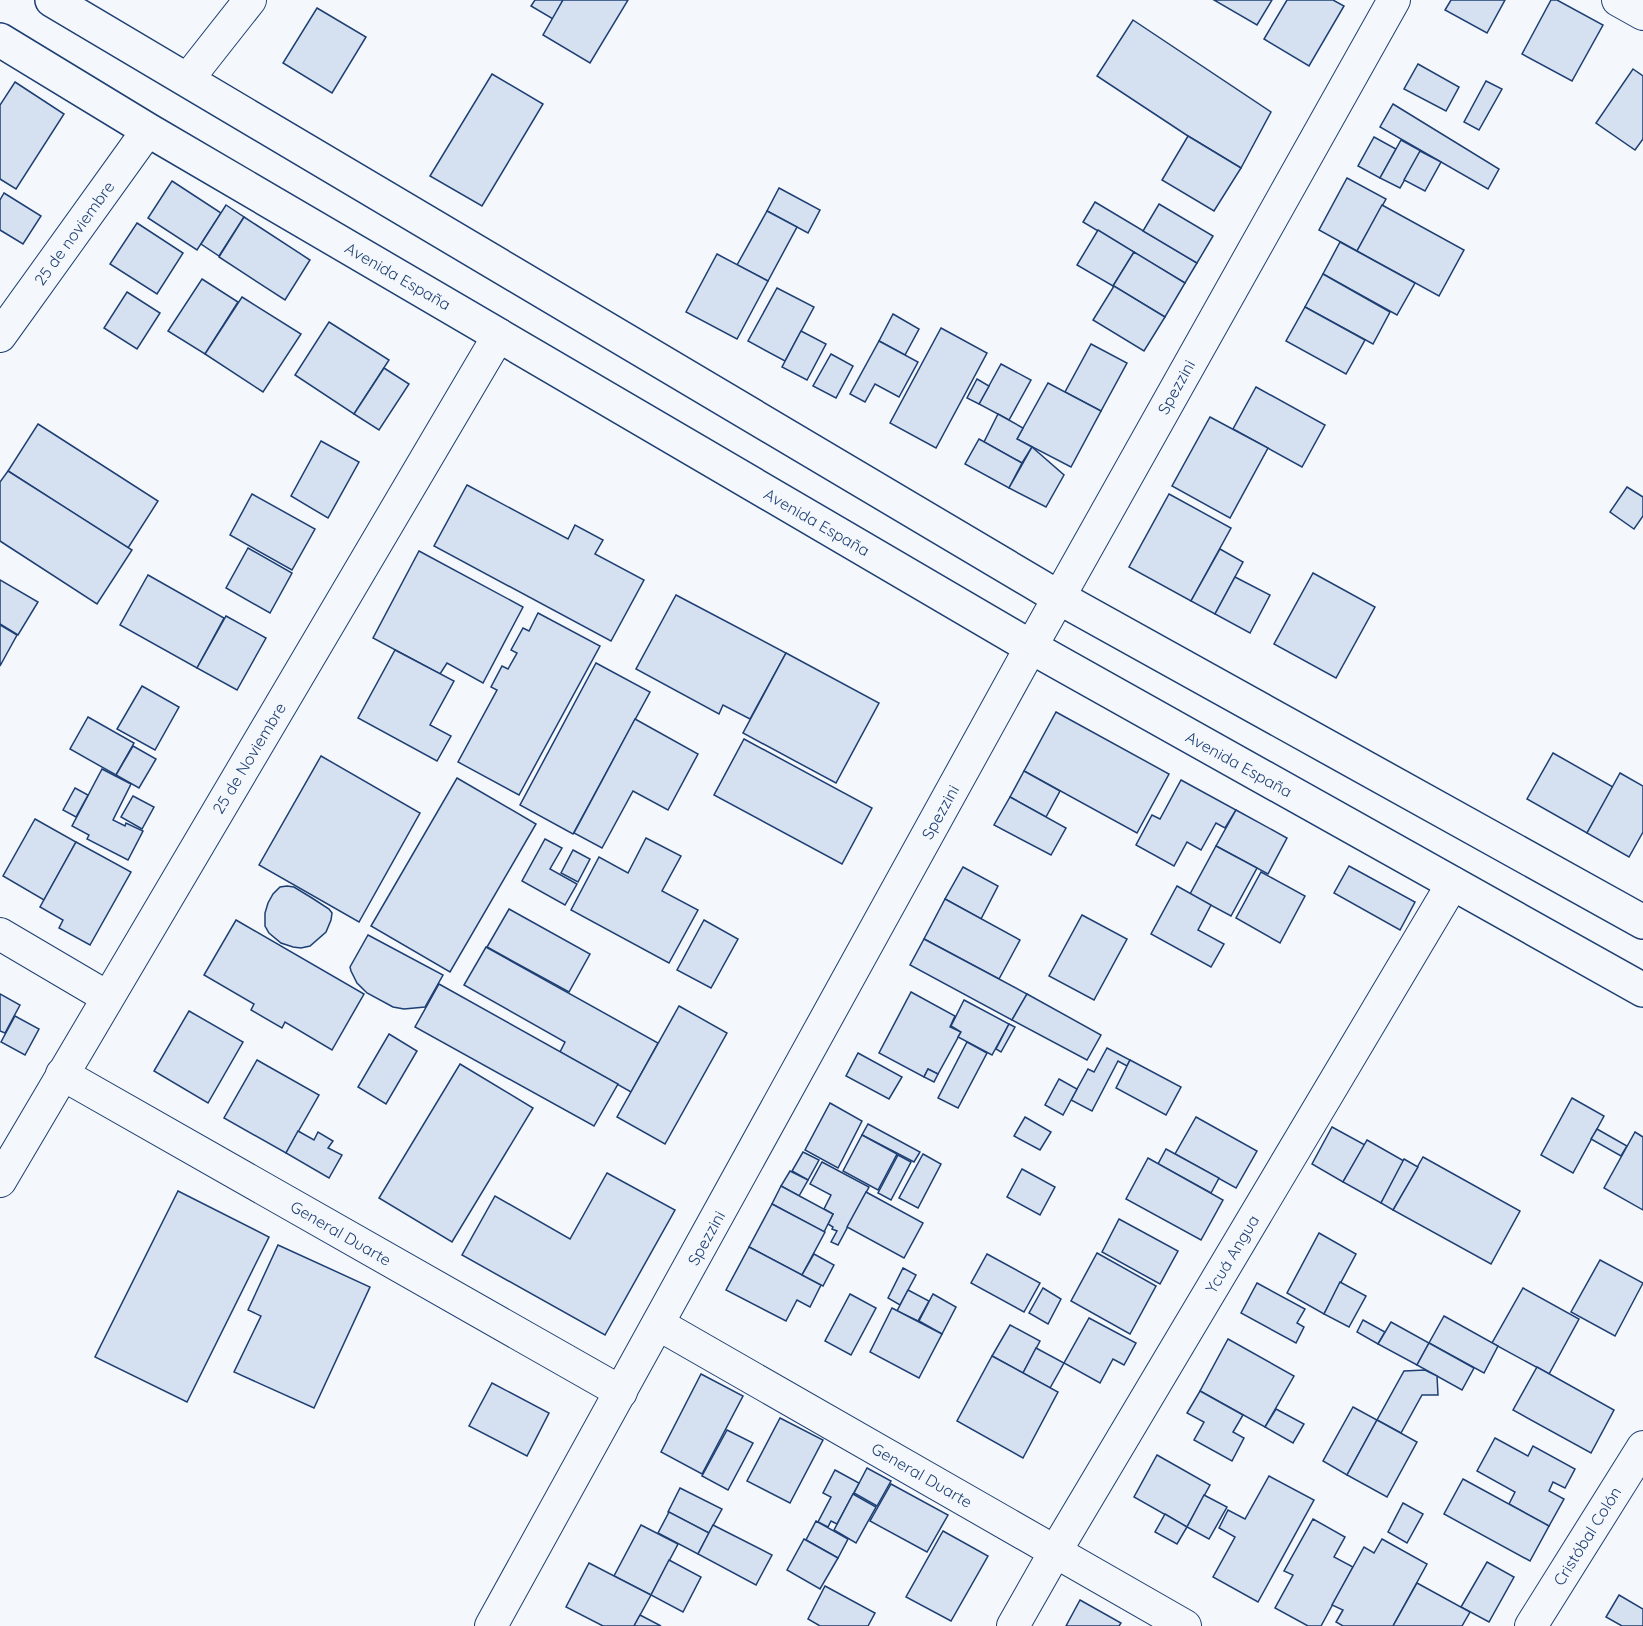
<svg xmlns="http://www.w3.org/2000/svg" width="1643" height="1626" viewBox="0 0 1643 1626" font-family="Quicksand,sans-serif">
<rect width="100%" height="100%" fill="#f4f7fb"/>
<!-- building -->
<g fill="#d5e0f0" stroke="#1d3f73" stroke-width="1.5">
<polygon points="535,0 563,0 553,19 531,6"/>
<polygon points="563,0 628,0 590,63 543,35"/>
<polygon points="1214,0 1272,0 1257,25"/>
<polygon points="1287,0 1333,0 1344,6 1309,66 1264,39"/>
<polygon points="1451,0 1505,0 1487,33 1445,10"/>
<polygon points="1551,0 1557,0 1603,25 1572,81 1522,54"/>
<polygon points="317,8 366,37 332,93 283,63"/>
<polygon points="1133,20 1271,112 1241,168 1188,136 1097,76"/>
<polygon points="1418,64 1459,87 1446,111 1404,89"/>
<polygon points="1633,69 1643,76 1643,139 1635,150 1596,123"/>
<polygon points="492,74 543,104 482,206 430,176"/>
<polygon points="1486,81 1502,89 1479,130 1464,122"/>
<polygon points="15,82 64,114 16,189 0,179 0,105"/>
<polygon points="1393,104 1499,169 1488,189 1380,127"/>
<polygon points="1188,136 1241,168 1214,211 1162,180"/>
<polygon points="1374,137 1396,149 1380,178 1358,166"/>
<polygon points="1401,140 1421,151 1400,188 1380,178"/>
<polygon points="1420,151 1441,162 1425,191 1404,180"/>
<polygon points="1347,178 1386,199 1357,251 1319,230"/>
<polygon points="172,181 221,213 197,250 148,218"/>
<polygon points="779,188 820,210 808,233 767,211"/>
<polygon points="4,193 41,216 23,244 0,230 0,200"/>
<polygon points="1095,202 1197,263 1185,283 1083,222"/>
<polygon points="1159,204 1213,236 1197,263 1143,231"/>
<polygon points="226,205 244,217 219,256 201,244"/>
<polygon points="1382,205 1464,250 1439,296 1357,251"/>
<polygon points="767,211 797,227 768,281 737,265"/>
<polygon points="244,217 310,260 285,300 219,257"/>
<polygon points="137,223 183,253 157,294 110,264"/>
<polygon points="1098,230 1134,252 1113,286 1077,265"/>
<polygon points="1340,242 1415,283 1397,315 1323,274"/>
<polygon points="1134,252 1185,283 1165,317 1113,286"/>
<polygon points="717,254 768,281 737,339 686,312"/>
<polygon points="1323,274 1390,312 1373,344 1305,307"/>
<polygon points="202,279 238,302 205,354 168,331"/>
<polygon points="1114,286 1165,317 1144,351 1093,320"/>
<polygon points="777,288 814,307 785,361 748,341"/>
<polygon points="127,292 160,313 137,349 104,328"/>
<polygon points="242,297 301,334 263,392 205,354"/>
<polygon points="1305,307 1365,340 1346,374 1286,341"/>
<polygon points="893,314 919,329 905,355 879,341"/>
<polygon points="329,322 389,360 354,414 295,375"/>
<polygon points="941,328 987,353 936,448 890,423"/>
<polygon points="801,331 826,344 807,380 782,367"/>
<polygon points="879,341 918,362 899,397 875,384 865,402 850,394"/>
<polygon points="1091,344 1127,363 1101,411 1065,392"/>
<polygon points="831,354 853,366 836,398 813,386"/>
<polygon points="1001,364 1031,380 1009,420 979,404"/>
<polygon points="384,368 409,384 379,430 354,414"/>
<polygon points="977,379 989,386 979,404 967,398"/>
<polygon points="1048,383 1101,411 1071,467 1017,439"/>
<polygon points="1256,387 1325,425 1302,467 1233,429"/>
<polygon points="998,414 1023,428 1017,439 1032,447 1022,463 984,442"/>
<polygon points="1210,417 1268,448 1230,518 1172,486"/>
<polygon points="38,424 158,501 128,548 8,471"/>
<polygon points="979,439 1022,463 1009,488 965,464"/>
<polygon points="321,441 359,462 328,518 291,496"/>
<polygon points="1032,447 1064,475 1046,507 1009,488"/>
<polygon points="8,471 132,550 97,604 0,541 0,482"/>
<polygon points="467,485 568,539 575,525 603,540 595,554 644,580 611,641 434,546"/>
<polygon points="1627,487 1643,497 1643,516 1634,529 1610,512"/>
<polygon points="252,494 315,529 292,570 230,535"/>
<polygon points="1169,494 1231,528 1191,601 1129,567"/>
<polygon points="248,548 292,573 270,613 226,588"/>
<polygon points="1220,549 1243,562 1215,614 1191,601"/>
<polygon points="419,551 523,607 483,683 447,663 440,674 373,638"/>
<polygon points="1313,573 1375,607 1336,678 1274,644"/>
<polygon points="148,575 224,618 197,668 120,625"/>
<polygon points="1235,577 1270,595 1250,633 1215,614"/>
<polygon points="0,580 38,602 18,635 0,624"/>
<polygon points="676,595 786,653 750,719 723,705 719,714 636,669"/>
<polygon points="538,613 600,646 519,795 458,762 497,690 491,687 502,666 508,669 517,653 511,650 523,628 529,631"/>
<polygon points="226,616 266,638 237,690 197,668"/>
<polygon points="0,625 17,635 0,666"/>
<polygon points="395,650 454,681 430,725 451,736 437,761 358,718"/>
<polygon points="786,653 879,703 836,783 743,733"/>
<polygon points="596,663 650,692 573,834 520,805"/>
<polygon points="142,686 179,707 155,750 117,729"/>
<polygon points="1056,712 1169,774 1137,833 1024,771"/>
<polygon points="88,717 134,743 116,775 70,749"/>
<polygon points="635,719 698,754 668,810 633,791 602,848 574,833"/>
<polygon points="744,739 872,808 842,864 714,795"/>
<polygon points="133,746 156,759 139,788 116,775"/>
<polygon points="1553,753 1613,787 1587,833 1527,799"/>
<polygon points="321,756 420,813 359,922 259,865"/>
<polygon points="102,769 131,784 113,820 125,826 126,823 143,831 128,860 87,839 89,835 72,826"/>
<polygon points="1024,771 1060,791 1046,817 1010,797"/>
<polygon points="1620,773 1643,786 1643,832 1629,857 1587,833"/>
<polygon points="457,778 536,824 450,972 371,926"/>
<polygon points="1181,780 1236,810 1225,828 1216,823 1201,850 1187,842 1174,866 1136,845 1152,815 1160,819"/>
<polygon points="75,788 88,795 76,817 63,810"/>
<polygon points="133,796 154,807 142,829 121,817"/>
<polygon points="1010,797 1066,828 1051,855 994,825"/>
<polygon points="1236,810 1287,838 1268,874 1216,846"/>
<polygon points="35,819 76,842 44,900 3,876"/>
<polygon points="646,838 681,856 662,891 698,910 669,963 571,910 599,857 628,873"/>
<polygon points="545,839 562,848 550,869 577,884 565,905 522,881"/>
<polygon points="76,842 131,872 90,945 59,928 63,920 40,907"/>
<polygon points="1216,846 1257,868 1231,916 1190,894"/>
<polygon points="573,850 590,859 578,882 561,873"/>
<polygon points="1349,866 1415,902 1400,930 1334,893"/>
<polygon points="963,867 998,886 981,919 945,899"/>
<polygon points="1261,872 1305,896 1280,943 1236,918"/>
<polygon points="287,886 294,887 312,898 329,909 332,913 331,920 326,932 310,946 301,948 293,947 281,943 269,933 265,926 265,913 268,903 273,894 280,887"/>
<polygon points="1177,886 1211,905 1198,930 1224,944 1211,967 1151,934"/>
<polygon points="945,899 1020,940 999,979 924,939"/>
<polygon points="509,909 590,954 569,992 487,947"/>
<polygon points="1082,915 1127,939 1094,1000 1049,976"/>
<polygon points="236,920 364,994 332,1050 285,1022 282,1028 251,1010 254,1004 204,975"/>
<polygon points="704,920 738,939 711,988 677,970"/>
<polygon points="368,935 443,975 425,1007 404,1009 393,1007 367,993 357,983 351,971 350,967"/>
<polygon points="924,939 1027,994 1012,1020 910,965"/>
<polygon points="486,947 658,1043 631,1092 560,1052 565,1042 464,985"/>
<polygon points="439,984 618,1084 594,1126 415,1027"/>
<polygon points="911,992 955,1016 950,1027 961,1032 938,1074 928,1069 924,1077 879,1053"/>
<polygon points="0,994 20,1005 5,1033 0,1031"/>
<polygon points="1027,994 1101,1035 1087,1060 1012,1020"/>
<polygon points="964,1000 1009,1024 992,1055 958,1037 961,1032 951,1026"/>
<polygon points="679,1006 727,1033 665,1144 617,1117"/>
<polygon points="189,1011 243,1042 208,1103 154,1071"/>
<polygon points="15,1016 39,1029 25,1055 1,1042"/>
<polygon points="1009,1024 1015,1027 1001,1052 996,1049"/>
<polygon points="389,1034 417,1051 386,1104 358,1087"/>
<polygon points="967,1042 987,1053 958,1108 938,1098"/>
<polygon points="1107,1048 1130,1060 1127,1066 1118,1061 1092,1111 1071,1100 1088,1069 1094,1072"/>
<polygon points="858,1053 902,1077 889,1099 846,1076"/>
<polygon points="257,1060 319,1095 286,1153 224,1118"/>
<polygon points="1130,1060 1181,1087 1166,1115 1116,1088"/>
<polygon points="460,1064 533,1108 452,1242 379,1198"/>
<polygon points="928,1069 938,1074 934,1082 924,1077"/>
<polygon points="1059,1079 1077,1089 1063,1115 1045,1105"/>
<polygon points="1572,1098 1604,1116 1573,1173 1541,1155"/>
<polygon points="830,1103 862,1121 838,1168 805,1150"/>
<polygon points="1025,1117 1051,1132 1040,1150 1014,1136"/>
<polygon points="1196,1117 1257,1151 1236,1188 1175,1154"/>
<polygon points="868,1124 920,1152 914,1162 862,1135"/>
<polygon points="1332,1127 1365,1145 1343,1182 1312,1164"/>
<polygon points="1597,1129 1627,1146 1621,1156 1591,1139"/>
<polygon points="298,1131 314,1140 318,1132 333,1141 328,1148 342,1155 329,1178 286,1153"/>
<polygon points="1635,1132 1643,1137 1643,1210 1604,1188"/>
<polygon points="862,1135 897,1154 878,1190 843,1171"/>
<polygon points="1367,1140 1404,1161 1381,1203 1343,1182"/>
<polygon points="1166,1149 1219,1178 1211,1193 1158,1164"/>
<polygon points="803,1152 819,1160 808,1180 792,1171"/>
<polygon points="923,1154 941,1164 918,1208 899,1198"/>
<polygon points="898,1155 911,1162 891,1200 878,1193"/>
<polygon points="1423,1157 1520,1211 1491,1264 1393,1210"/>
<polygon points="1148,1158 1223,1200 1201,1240 1126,1199"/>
<polygon points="1404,1159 1418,1167 1393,1210 1381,1203"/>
<polygon points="822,1162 869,1187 838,1245 831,1242 837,1231 832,1229 833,1227 828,1224 833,1214 824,1209 831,1195 810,1184"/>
<polygon points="1022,1169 1055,1187 1040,1215 1007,1197"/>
<polygon points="790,1171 808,1180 799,1196 781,1186"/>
<polygon points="607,1173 675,1210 605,1335 462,1255 495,1196 570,1239"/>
<polygon points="781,1186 833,1214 824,1232 772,1204"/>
<polygon points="178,1191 269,1237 187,1402 95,1357"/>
<polygon points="866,1192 923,1223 904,1258 847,1227"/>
<polygon points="772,1204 825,1232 802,1275 749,1247"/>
<polygon points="1119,1219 1178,1251 1160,1284 1102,1252"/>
<polygon points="1319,1233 1356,1254 1324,1314 1287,1293"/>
<polygon points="278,1245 370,1287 314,1408 234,1372 261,1316 248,1310"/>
<polygon points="749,1247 821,1285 810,1307 797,1300 786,1321 726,1290"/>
<polygon points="1097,1253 1156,1286 1130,1334 1071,1301"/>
<polygon points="814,1254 834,1265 823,1286 802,1275"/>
<polygon points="987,1254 1040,1283 1024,1312 971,1283"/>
<polygon points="1600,1260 1643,1283 1615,1336 1571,1312"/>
<polygon points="903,1268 916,1275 900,1305 888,1298"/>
<polygon points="1340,1282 1366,1296 1349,1327 1324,1314"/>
<polygon points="1257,1283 1305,1309 1297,1323 1304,1327 1296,1343 1241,1313"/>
<polygon points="1043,1288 1061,1299 1048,1324 1029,1313"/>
<polygon points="1523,1288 1579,1319 1549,1374 1492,1343"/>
<polygon points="908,1290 929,1301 918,1321 897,1311"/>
<polygon points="850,1294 876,1308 851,1355 825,1341"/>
<polygon points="933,1294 956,1307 942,1334 919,1321"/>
<polygon points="892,1308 942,1334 919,1378 870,1352"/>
<polygon points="1444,1316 1498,1346 1484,1373 1429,1343"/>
<polygon points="1089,1318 1136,1343 1124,1365 1113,1359 1100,1383 1064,1363"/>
<polygon points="1363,1320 1385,1332 1378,1344 1357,1332"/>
<polygon points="1391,1322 1429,1343 1417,1365 1378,1344"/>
<polygon points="1010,1325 1040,1341 1023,1373 992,1356"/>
<polygon points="1228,1339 1294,1376 1265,1427 1200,1391"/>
<polygon points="1429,1343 1474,1368 1462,1390 1417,1365"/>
<polygon points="1036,1348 1064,1363 1050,1388 1023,1373"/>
<polygon points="992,1356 1058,1392 1023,1458 957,1421"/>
<polygon points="1537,1367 1614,1410 1591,1453 1513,1410"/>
<polygon points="1425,1370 1437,1376 1438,1395 1422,1395 1401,1433 1377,1420 1404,1371"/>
<polygon points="701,1374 743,1396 702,1474 661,1452"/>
<polygon points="492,1383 549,1413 527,1456 469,1426"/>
<polygon points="1200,1391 1243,1415 1233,1432 1244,1438 1232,1461 1194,1440 1204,1422 1187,1413"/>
<polygon points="1353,1407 1377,1420 1347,1475 1323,1461"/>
<polygon points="1276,1409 1304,1424 1293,1443 1265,1427"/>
<polygon points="780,1418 823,1440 790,1503 747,1481"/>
<polygon points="1377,1420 1417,1442 1387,1497 1347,1475"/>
<polygon points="727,1430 753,1443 728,1490 702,1476"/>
<polygon points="1495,1438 1528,1456 1533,1446 1575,1469 1565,1488 1553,1482 1549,1491 1564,1499 1549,1526 1509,1504 1515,1492 1477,1471"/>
<polygon points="1157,1455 1210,1485 1187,1527 1134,1497"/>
<polygon points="867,1468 891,1481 877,1506 854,1493"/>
<polygon points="835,1470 859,1483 837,1524 831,1521 828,1527 818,1522 831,1497 823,1493"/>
<polygon points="1269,1476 1314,1500 1258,1602 1213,1577 1235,1537 1219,1528 1228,1510 1245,1519"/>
<polygon points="1463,1479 1549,1526 1530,1561 1444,1514"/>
<polygon points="891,1484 948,1515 927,1552 870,1521"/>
<polygon points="680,1488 722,1509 709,1533 668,1512"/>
<polygon points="853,1494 876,1507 856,1543 834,1530"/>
<polygon points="1204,1495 1227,1507 1209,1539 1187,1527"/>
<polygon points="1403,1503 1423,1514 1407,1543 1388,1532"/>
<polygon points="669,1512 709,1533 698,1554 658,1533"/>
<polygon points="1165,1514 1187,1527 1177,1544 1155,1532"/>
<polygon points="1313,1519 1345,1537 1334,1557 1353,1567 1321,1626 1308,1626 1275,1608 1293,1575 1284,1571"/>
<polygon points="816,1521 848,1539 838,1558 806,1540"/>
<polygon points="641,1525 678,1544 651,1595 614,1576"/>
<polygon points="713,1525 772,1555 756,1585 698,1554"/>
<polygon points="943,1531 988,1556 951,1621 906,1597"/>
<polygon points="804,1539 838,1558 820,1589 787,1570"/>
<polygon points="1382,1539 1427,1564 1393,1626 1343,1626 1336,1622 1343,1610 1332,1605 1364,1547 1374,1553"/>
<polygon points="669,1560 701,1577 683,1612 651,1595"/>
<polygon points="1487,1562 1514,1577 1489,1622 1461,1607"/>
<polygon points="589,1563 651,1595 634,1626 603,1626 566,1607"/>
<polygon points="1417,1583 1470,1612 1462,1626 1393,1626"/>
<polygon points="825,1586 875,1613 868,1626 820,1626 808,1619"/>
<polygon points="1619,1595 1643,1609 1643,1626 1622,1626 1606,1617"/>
<polygon points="1080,1600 1121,1623 1119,1626 1066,1626"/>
<polygon points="640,1615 661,1626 634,1626"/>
</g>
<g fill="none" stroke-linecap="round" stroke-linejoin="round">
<defs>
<g id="minor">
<polyline points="1618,0 1643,14"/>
<polyline points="187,80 250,0"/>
<polyline points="0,336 148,130"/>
<polyline points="0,934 107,997"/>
<polyline points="62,1074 621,1392"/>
<polyline points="0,1181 499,335"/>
<polyline points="658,1324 1185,1626"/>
<polyline points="491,1626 1031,647 1394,0"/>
<polyline points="1013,1626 1055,1552 1453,883"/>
<polyline points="1531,1626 1643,1447"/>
</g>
<g id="tertiary">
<polyline points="52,0 1058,597 1643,922"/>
<polyline points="0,40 148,130 1031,647 1643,990"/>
</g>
</defs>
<!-- minor casing -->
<use href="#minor" stroke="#1d3f73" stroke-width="34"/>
<!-- tertiary casing -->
<use href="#tertiary" stroke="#1d3f73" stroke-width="36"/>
<!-- minor -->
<use href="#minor" stroke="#f4f7fb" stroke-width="32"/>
<!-- tertiary -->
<use href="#tertiary" stroke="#f4f7fb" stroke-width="33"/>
</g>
<g text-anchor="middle" stroke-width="4.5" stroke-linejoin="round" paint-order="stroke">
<!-- street labels -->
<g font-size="16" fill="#1d3f73" stroke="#f4f7fb">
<text transform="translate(74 233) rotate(-54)" y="6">25 de noviembre</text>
<text transform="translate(398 276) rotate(30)" y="6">Avenida España</text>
<text transform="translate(1176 387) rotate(-61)" y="6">Spezzini</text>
<text transform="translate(817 522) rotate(30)" y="6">Avenida España</text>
<text transform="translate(249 758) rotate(-59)" y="6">25 de Noviembre</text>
<text transform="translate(1239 764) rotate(29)" y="6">Avenida España</text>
<text transform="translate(940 812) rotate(-61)" y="6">Spezzini</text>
<text transform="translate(341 1233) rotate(30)" y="6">General Duarte</text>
<text transform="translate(706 1238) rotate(-61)" y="6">Spezzini</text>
<text transform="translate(1232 1254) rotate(-59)" y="6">Ycuá Angua</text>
<text transform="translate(922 1475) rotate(30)" y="6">General Duarte</text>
<text transform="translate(1587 1536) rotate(-58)" y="6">Cristóbal Colón</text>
</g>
</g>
</svg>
